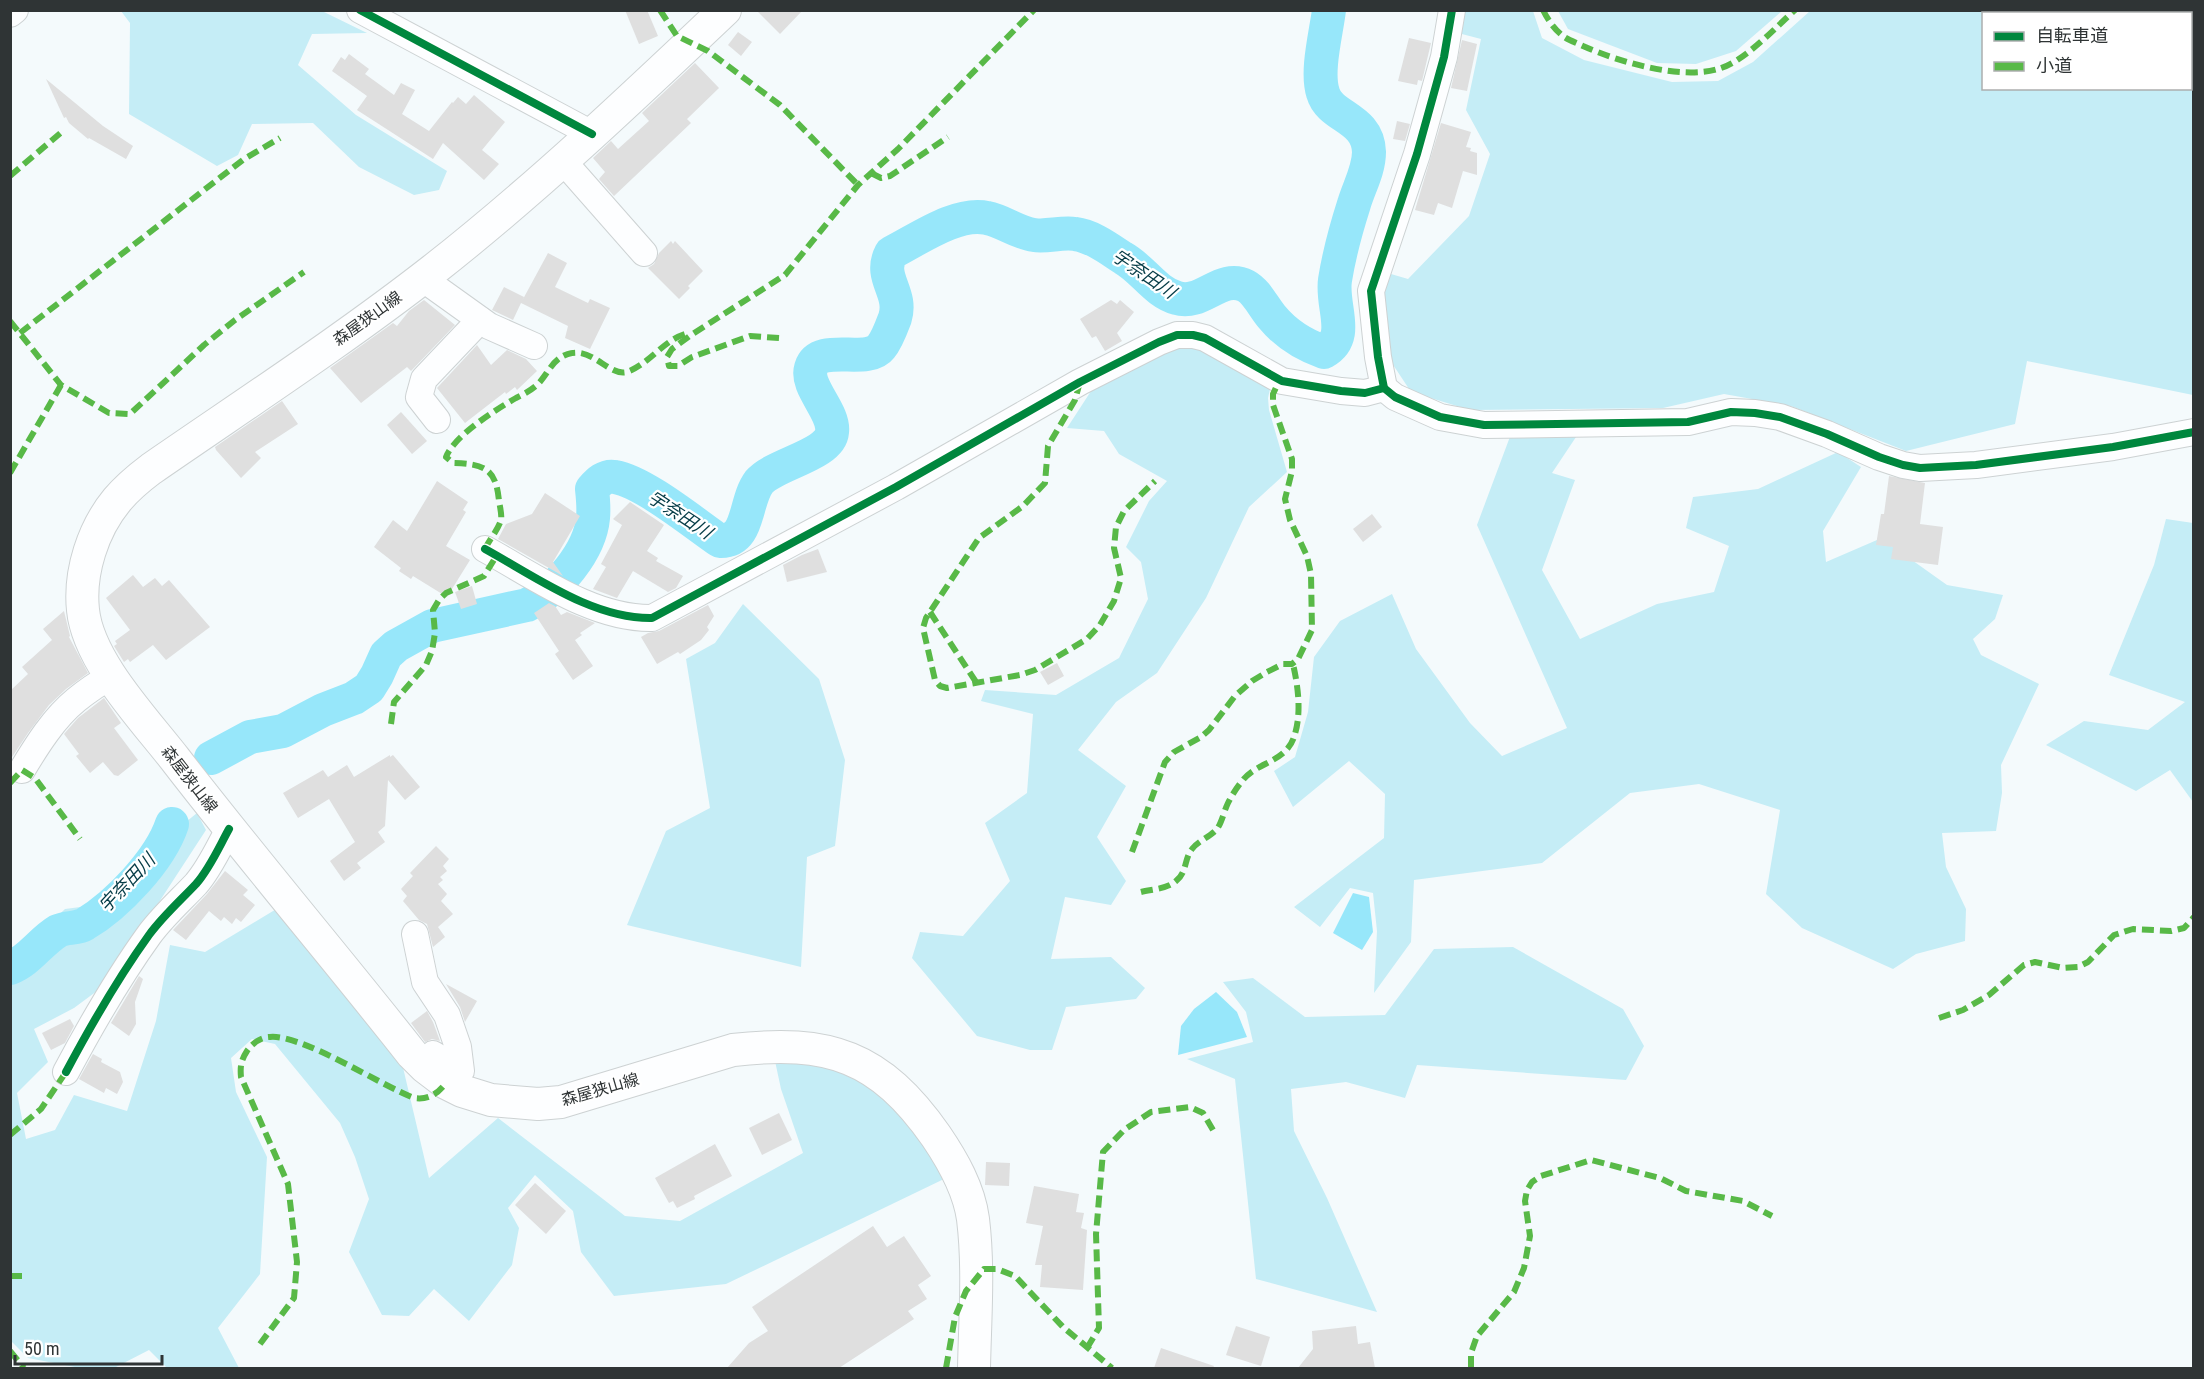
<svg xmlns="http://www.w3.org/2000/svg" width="2204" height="1379" viewBox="0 0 2204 1379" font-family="'Roboto Condensed','Noto Sans JP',sans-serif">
<rect width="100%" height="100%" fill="#f4fafc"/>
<!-- green -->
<g fill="#c5edf6" fill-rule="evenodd">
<polygon points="121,11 322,11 367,33 312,34 298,65 356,115 447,171 439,190 414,195 359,167 313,123 252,124 238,155 217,166 129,114 130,23"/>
<path d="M1461,11h72l9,27 42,22 88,22 46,-1 35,-19 57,-51h383v384l-166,-34 -12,63 -109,27 -115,-45 -67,-12 -61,14 -193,2 -59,-18 -27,-41 -5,-48 12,-29 17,5 61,-63 21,-62 -24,-44 15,-71 -23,-6zM1984,14h206v74h-206z"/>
<polygon points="1558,11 1782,11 1736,51 1696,64 1657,63 1568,29"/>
<polygon points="1182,342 1272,380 1268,398 1269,410 1287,472 1249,507 1206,598 1157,673 1116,702 1078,750 1126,786 1097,837 1126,881 1111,905 1065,897 1051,959 1111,957 1145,988 1136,999 1066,1007 1052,1050 1030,1050 977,1036 912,958 920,932 963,936 1010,881 985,823 1027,793 1033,714 981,701 985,690 1056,695 1119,658 1148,599 1141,562 1126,547 1149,501 1167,481 1119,454 1104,431 1067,428 1093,388"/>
<polygon points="1511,434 1578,434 1552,473 1575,480 1542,570 1580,639 1657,604 1714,592 1729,546 1686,528 1693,497 1758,489 1838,452 1861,467 1823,531 1826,562 1877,540 1895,548 1947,585 2003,595 1995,619 1973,639 1981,655 2039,684 2001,765 2002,793 1996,831 1942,833 1946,867 1966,909 1965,941 1916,954 1893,969 1802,928 1766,894 1780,810 1699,784 1630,793 1542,863 1414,880 1411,942 1374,993 1377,931 1373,893 1350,888 1320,927 1294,907 1384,838 1385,794 1349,761 1293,807 1274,771 1295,757 1308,712 1314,657 1340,621 1392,594 1416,649 1470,723 1502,756 1567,728 1477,525"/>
<polygon points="2166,519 2193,523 2193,802 2170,770 2136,791 2046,745 2084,721 2148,730 2185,702 2109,675 2154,565"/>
<polygon points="743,604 819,679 845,760 835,846 807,857 801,967 627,925 666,831 710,808 686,659 715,643"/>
<polygon points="197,813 206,830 105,985 74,1008 34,1029 48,1062 17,1093 26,1139 55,1130 74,1095 127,1111 156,1021 170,945 205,952 278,908 401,1059 429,1178 498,1118 625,1216 680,1221 803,1153 781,1089 775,1061 820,1064 883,1092 928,1145 944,1179 726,1284 614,1296 581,1252 573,1211 535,1175 508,1208 519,1228 512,1265 469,1321 434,1289 409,1316 382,1315 349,1252 369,1199 355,1157 340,1123 275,1044 252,1039 231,1058 236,1092 267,1157 260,1274 218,1328 239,1368 167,1368 149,1350 114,1368 80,1368 28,1358 11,1341 11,955 24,948 65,909 88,906 120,893 165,839"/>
<polygon points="1513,947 1623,1009 1644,1046 1626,1080 1417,1065 1405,1098 1346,1082 1291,1089 1294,1131 1327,1198 1377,1312 1256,1279 1235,1079 1187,1059 1253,1042 1246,1012 1223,982 1253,978 1305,1017 1385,1015 1434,949"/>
</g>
<!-- water -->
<g fill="#97e7fa">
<polygon points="1353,893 1369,897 1373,932 1362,950 1333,933"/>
<polygon points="1216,992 1237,1012 1247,1037 1178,1055 1181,1026 1194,1009"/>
</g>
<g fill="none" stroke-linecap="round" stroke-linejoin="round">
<!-- river -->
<g stroke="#97e7fa" stroke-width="34">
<path d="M211,758l39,-21 33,-6 40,-21 31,-12 15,-10 8,-13 9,-20 10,-9 36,-20 95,-21c30,-14 63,-54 66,-87 1,-10 0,-20 -1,-29 6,-7 13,-14 23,-12 29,5 80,47 105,64 30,1 24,-39 39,-59 15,-18 71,-27 73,-50 3,-20 -27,-45 -21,-64 8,-26 56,-3 70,-21 6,-7 11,-21 14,-29 8,-26 -17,-40 -4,-65 26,-13 66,-42 96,-35 16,3 31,15 47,17 13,2 27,-3 41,-1 17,2 34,15 48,24 20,11 32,34 54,40 25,8 44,-25 69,-12 11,6 18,22 26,31 14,17 32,28 52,35 27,-15 7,-45 11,-72 4,-25 11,-51 19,-76 5,-17 15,-34 15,-52 -1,-35 -39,-34 -46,-59 -7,-22 3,-59 6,-83"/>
<path d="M10,968c19,-7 31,-27 48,-37 8,-4 19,-2 27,-7 32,-19 75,-64 87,-100"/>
</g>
</g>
<!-- building -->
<g fill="#dfdfdf">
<polygon points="625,10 647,10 658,36 639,44"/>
<polygon points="756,10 803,10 780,34"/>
<polygon points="738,32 752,42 741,56 728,45"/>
<polygon points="1409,38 1431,43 1422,81 1418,80 1417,85 1398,81"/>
<polygon points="1462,40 1477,44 1467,91 1451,88"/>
<polygon points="349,54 369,69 365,74 394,95 401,83 415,90 402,114 429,131 452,102 453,103 458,97 466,104 474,95 505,122 482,150 499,164 484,180 443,143 433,159 357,110 367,96 332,71 341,57 345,60"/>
<polygon points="695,63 719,88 687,119 691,123 614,196 599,179 605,172 593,158 611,141 618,149 649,121 642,113"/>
<polygon points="46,79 103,126 133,146 126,159 89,138 88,139 69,123 66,117 64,118"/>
<polygon points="1397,121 1410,124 1405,141 1393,139"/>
<polygon points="1441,123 1471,132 1466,147 1471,148 1470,151 1477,153 1477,175 1463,171 1452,208 1438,203 1434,215 1415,210"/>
<polygon points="671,241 673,244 675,241 703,271 688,286 690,288 679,299 648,268 654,264 659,253"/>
<polygon points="548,253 567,263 555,287 588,303 590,299 610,308 590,349 565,338 568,326 521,303 513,320 492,310 504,287 524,297 522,301"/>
<polygon points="424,300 455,325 411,371 407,367 361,403 330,368 393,323 397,326 409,311"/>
<polygon points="1111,300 1117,304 1120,300 1134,312 1117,333 1122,341 1105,351 1096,336 1092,338 1080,319"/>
<polygon points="477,345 491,365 507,350 526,359 537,371 517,390 515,387 506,394 505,392 465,423 437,388"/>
<polygon points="282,401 298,424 255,452 261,458 241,478 216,450 215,447"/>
<polygon points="401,412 427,441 412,454 387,425"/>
<polygon points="1889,476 1925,483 1920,524 1943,527 1938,565 1891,559 1893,547 1876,545 1881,514 1884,514"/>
<polygon points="437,481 468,502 463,510 466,512 446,546 470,560 447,597 413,576 411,579 399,571 401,568 374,547 393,520 407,531"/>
<polygon points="545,493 580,516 553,562 563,576 498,539 506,524 532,514"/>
<polygon points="630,502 664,525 647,551 658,558 656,561 683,576 676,588 668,592 633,571 617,598 593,589 606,567 601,564 622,525 613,519"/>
<polygon points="1372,514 1382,527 1363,542 1353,529"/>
<polygon points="818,549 827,572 787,582 783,565 802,555"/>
<polygon points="133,575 143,587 155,578 162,586 169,580 210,627 166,660 153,645 130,662 128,659 124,662 114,646 117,644 115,641 130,630 106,598"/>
<polygon points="472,586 477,604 461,609 455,592"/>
<polygon points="549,603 555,606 561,615 567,612 595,623 580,633 582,635 575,640 593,666 573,680 555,654 559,651 534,613"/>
<polygon points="708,605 714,616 707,627 709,630 701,640 680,654 678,652 657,664 641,637 648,633 659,631"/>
<polygon points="64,611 70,636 69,637 88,673 66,689 49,705 28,733 10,760 10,691 28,674 22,667 52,640 43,629"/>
<polygon points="1057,663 1064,676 1048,685 1040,672"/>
<polygon points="104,698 121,723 114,728 138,760 118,776 114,775 103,762 90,773 76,756 79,754 64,734 78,718"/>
<polygon points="390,755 390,757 393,755 420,787 405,800 388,780 385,826 378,832 385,842 357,863 361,868 344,881 330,861 355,842 329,799 298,818 283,793 323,770 328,777 347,765 354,777"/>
<polygon points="436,846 449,859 443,866 447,871 440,877 443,880 438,884 447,894 441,901 453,914 438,927 445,937 433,947 427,924 419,920 403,901 407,896 401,889 413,876 410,873"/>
<polygon points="225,871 248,890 243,895 255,905 241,922 236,918 232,924 224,917 221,921 209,911 186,940 173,930 207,894"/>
<polygon points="139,976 143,979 135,1002 136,1024 129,1036 111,1023"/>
<polygon points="446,984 477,1001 465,1022 460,1007"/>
<polygon points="427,1011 433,1022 440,1041 432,1039 425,1042 411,1023"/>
<polygon points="70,1019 74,1026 65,1043 51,1050 42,1033"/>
<polygon points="93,1054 102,1059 101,1062 120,1072 123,1082 117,1094 106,1088 104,1093 79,1079"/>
<polygon points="779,1113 792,1140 762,1155 749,1128"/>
<polygon points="715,1144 732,1176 694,1196 695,1199 677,1208 673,1201 669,1203 655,1178"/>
<polygon points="986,1162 1010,1163 1009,1186 985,1185"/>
<polygon points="535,1183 566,1211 546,1234 515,1205"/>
<polygon points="1034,1186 1079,1194 1076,1212 1084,1213 1081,1228 1087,1230 1083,1290 1040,1287 1042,1265 1035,1265 1043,1226 1026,1223"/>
<polygon points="873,1226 887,1247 904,1236 931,1276 918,1285 927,1299 908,1311 914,1319 839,1368 727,1368 749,1343 768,1331 752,1307"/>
<polygon points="1236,1326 1270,1337 1261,1366 1226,1355"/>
<polygon points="1356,1326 1358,1344 1370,1342 1375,1368 1298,1368 1313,1349 1312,1331"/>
<polygon points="1161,1348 1214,1366 1213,1368 1154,1368"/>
</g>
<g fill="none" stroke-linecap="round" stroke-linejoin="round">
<defs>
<g id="minor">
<polyline points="360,10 592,134"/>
<polyline points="1452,10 1444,57 1417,154 1371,291 1378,357 1384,388 1395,397 1440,417 1484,425 1688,422 1731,412 1755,413 1780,417 1827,434 1879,457 1903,465 1920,468 1976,465 2113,447 2194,432"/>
<polyline points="10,14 15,10"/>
<polyline points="563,161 644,253"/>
<polyline points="422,278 489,326 534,346"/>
<polyline points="437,420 419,397 424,379 480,320"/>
<path d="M485,549c51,28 108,70 167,69l244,-131 184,-105 79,-40 18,-7h16l12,3 77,43 59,10 24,2 19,-5"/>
<path d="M22,770c15,-25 32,-52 54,-70 11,-9 23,-17 35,-24"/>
<polyline points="415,934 425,982 447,1015 458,1047 461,1071 433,1054 422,1064"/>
<path d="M66,1072c25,-47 52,-94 83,-137 14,-19 31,-34 47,-51 14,-16 23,-37 33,-55"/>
</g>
<path id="major" d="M725,10c-95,90 -190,180 -292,260 -91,71 -188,134 -282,199 -12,9 -24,19 -34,31 -24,29 -38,72 -34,110 5,51 61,109 92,149 77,100 159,196 237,295l13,13 21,16 16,8 29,9 47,4 23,-2 172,-52c96,-11 147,6 203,86 17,25 33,53 37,83 6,49 2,100 1,149"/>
</defs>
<!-- minor casing -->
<use href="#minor" stroke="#cdd2d3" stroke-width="28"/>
<!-- major casing -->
<use href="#major" stroke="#cdd2d3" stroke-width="34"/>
<!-- minor -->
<use href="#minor" stroke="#fdfeff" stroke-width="26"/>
<!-- major -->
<use href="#major" stroke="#fdfeff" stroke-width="32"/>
<!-- quiet -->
<g stroke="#58b947" stroke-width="6" stroke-dasharray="12 6" stroke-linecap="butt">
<polyline points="660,10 677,36 708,51 780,105 858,185"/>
<path d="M1543,10c5,10 11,19 20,26 5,4 14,7 20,10 36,16 97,34 135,23 26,-7 57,-41 77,-59"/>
<polyline points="871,173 881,178 890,176 948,137"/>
<polyline points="10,176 64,130"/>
<polyline points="10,321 61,385 109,413 130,414 204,345 235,320 304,272"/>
<polyline points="20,333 244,159 280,138"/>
<polyline points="779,338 750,336 692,357 678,366 669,366 667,357 672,349 691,335 785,275 858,185 898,149 1034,10"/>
<polyline points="1080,382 1075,400 1048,446 1045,483 1023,506 979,538 926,618 923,628 935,680 940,686 947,688 1020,675 1035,670 1087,639 1100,625 1114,601 1121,578 1114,548 1116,527 1124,511 1155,481"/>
<polyline points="10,473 61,385"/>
<path d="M485,549c4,-9 13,-19 16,-29 1,-5 -1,-13 -2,-19 -3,-33 -15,-37 -46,-38l-7,-6c8,-21 49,-47 70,-59 8,-4 16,-8 23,-15 10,-11 15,-27 33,-30 21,-4 39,24 55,19 22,-8 36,-31 58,-38"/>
<polyline points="930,612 976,682"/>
<polyline points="391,724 394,702 426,665 432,651 435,633 433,610 439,600 446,593 484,576 497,555"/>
<polyline points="10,783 22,770 35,778 80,839"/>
<polyline points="1132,852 1165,762 1174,752 1201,737 1209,730 1235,696 1252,681 1267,672 1283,664 1292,664 1298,659 1312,630 1311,574 1307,556 1290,520 1285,499 1292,471 1292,459 1273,405 1273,394 1280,379"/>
<path d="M1141,892c12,-3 26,-3 35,-11 11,-8 8,-22 16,-32 6,-8 18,-12 25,-20 5,-7 7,-18 11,-26 4,-8 9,-16 15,-23 14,-18 43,-18 51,-43 8,-23 4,-51 -1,-73"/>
<polyline points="1939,1018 1963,1010 1989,995 2024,965 2035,962 2063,968 2078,967 2088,962 2114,935 2133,929 2171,931 2184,928 2194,917"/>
<polyline points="10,1135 41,1109 66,1072"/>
<polyline points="10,1276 27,1276"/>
<path d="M260,1344l34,-46 3,-36 -9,-78 -47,-107c-1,-10 0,-17 6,-26 5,-7 13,-14 23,-14 32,-3 110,48 144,61 15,2 23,-4 32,-15"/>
<polyline points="1087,1348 1099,1328 1096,1234 1103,1152 1124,1130 1151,1112 1190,1107 1203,1113 1213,1130"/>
<polyline points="10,1351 24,1368"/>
<polyline points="946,1368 955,1317 966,1291 984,1269 997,1269 1015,1276 1063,1327 1112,1368"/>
<polyline points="1471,1368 1471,1353 1477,1336 1514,1292 1524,1268 1530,1236 1525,1201 1527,1190 1532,1182 1541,1176 1591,1160 1660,1178 1686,1191 1743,1201 1772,1216"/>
</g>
<defs>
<g id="cycleway">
<polyline points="360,10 592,134"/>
<polyline points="1452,10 1444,57 1417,154 1371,291 1378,357 1384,388 1395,397 1440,417 1484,425 1688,422 1731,412 1755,413 1780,417 1827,434 1879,457 1903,465 1920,468 1976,465 2113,447 2194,432"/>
<path d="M485,549c51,28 108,70 167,69l244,-131 184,-105 79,-40 18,-7h16l12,3 77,43 59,10 24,2 19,-5"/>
<path d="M66,1072c25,-47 52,-94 83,-137 14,-19 31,-34 47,-51 14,-16 23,-37 33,-55"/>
</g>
</defs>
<!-- cycleway casing -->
<use href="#cycleway" stroke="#fff" stroke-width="11"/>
<!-- cycleway -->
<use href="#cycleway" stroke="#00873e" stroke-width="8"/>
</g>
<g text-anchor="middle" stroke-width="4.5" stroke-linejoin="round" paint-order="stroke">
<!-- street labels -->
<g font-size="16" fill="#2f3435" stroke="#fff">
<text transform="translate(367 318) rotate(-36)" y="6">森屋狭山線</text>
<text transform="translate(190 779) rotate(52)" y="6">森屋狭山線</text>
<text transform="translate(600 1089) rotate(-16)" y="6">森屋狭山線</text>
</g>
<!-- water labels -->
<g font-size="18" font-style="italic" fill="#043b46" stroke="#fff">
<text transform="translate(1144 274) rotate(34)" y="6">宇奈田川</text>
<text transform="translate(680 515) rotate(33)" y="6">宇奈田川</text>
<text transform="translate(127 883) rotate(-47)" y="6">宇奈田川</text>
</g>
</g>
<!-- border -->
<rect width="2204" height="1379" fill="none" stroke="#2f3435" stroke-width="24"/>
<!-- legend -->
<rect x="1982" y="12" width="210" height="78" fill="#ffffff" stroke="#acaeae" stroke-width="1.5"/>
<rect x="1994" y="32" width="30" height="9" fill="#00873e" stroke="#acaeae" stroke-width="1.5"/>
<text x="2036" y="42" font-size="18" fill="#2f3435">自転車道</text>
<rect x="1994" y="62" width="30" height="9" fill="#58b947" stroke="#acaeae" stroke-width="1.5"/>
<text x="2036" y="72" font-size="18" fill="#2f3435">小道</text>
<!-- scale -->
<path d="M15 1355v9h147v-9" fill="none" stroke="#2f3435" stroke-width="3"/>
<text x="24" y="1355" font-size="18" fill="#2f3435" stroke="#ffffff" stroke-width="4.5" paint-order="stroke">50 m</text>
</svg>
